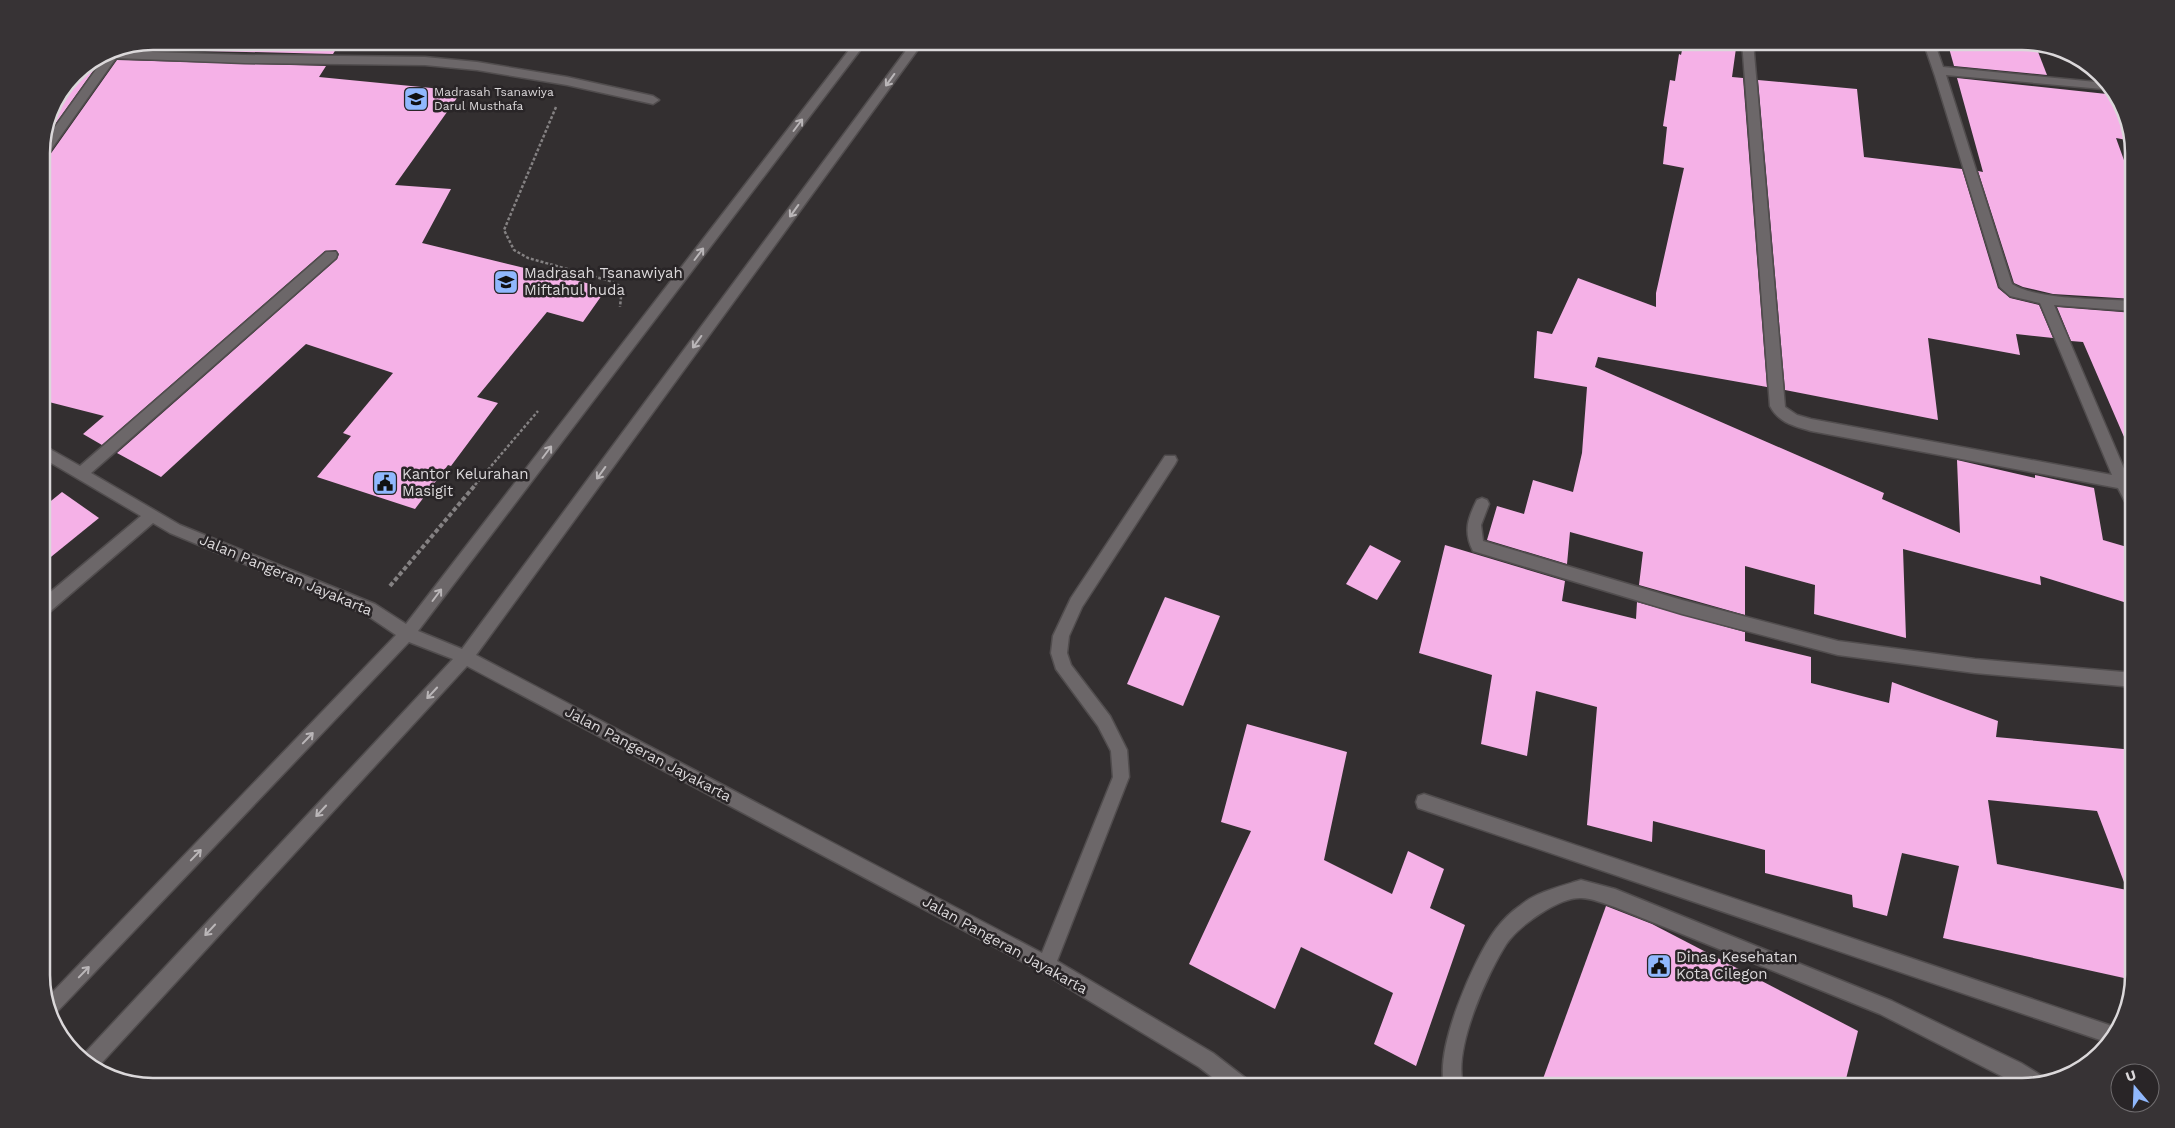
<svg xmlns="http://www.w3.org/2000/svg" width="2175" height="1128" viewBox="0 0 2175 1128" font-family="'Work Sans',sans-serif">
<rect width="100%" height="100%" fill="#332f30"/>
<!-- building -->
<g fill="#f5b1e7" fill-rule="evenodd">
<polygon points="153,41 267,43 269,41 341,41 333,54 123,49 124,47"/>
<polygon points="1684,41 1737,41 1732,77 1743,78 1767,387 1598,357 1595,367 1884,493 1882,499 1960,533 1957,460 2035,478 2035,475 2094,488 2103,540 2127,547 2127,603 2040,576 2041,585 1903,549 1906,638 1814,614 1815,585 1745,566 1745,615 1639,585 1643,552 1570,532 1567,564 1487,540 1497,506 1524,514 1533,480 1573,492 1582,453 1587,387 1534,378 1537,331 1552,334 1578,278 1656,307 1656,293 1684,168 1663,164 1667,127 1663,126 1670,80 1675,81 1679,54 1681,55"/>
<polygon points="1947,41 2022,41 2035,44 2047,75 1954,66"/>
<polygon points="106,53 43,141 53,104 74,74"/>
<polygon points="117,60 326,66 319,77 462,91 395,185 451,189 422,243 607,288 583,322 547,312 477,397 498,403 451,466 448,465 415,509 317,477 351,436 343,433 393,373 306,344 161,477 117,453 337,259 339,254 336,250 325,251 102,445 83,434 104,416 41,400 41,161 47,159"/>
<polygon points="1957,78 2116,95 2132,141 2116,138 2134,188 2134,299 2053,294 2023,287 2014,283 1978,171 1983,172"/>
<polygon points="1758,80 1857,89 1864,157 1962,169 1998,288 2010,298 2039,305 2053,338 2016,334 2020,355 1928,338 1938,420 1785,390"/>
<polygon points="2057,307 2134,313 2134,460 2083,342 2071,341"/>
<polygon points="62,492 99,518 41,565 41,509"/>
<polygon points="1370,545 1401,561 1377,600 1346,584"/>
<path d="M1445,545l120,36 -3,20 74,18 1,-17 108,30v9l66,16v26l78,20 3,-21 106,39 -2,16 138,13 -1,230 -190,-42 16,-72 -57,-13 -15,63 -34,-9 -1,-12 -87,-22v-23l-112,-29 -1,21 -65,-17 10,-118 -61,-16 -9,65 -46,-12 11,-69 -73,-22zM1988,800l109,11 30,79 -130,-26z"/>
<polygon points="1165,597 1220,616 1183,706 1127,684"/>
<polygon points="1247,724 1347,752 1324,860 1392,894 1408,851 1444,869 1430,908 1465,925 1416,1066 1374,1044 1393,993 1301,947 1275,1009 1189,964 1251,831 1221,822"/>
<polygon points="1606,906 1652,924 1858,1031 1844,1087 1540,1087"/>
</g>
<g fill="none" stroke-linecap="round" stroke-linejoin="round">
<defs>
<g id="minor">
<polygon points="856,41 867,41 418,631 462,649 913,41 924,41 476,655 1042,953 1113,777 1111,751 1098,726 1056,669 1051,653 1053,636 1071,598 1165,456 1175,456 1177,460 1175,464 1082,607 1069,636 1067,653 1071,665 1110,716 1127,750 1129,777 1057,961 1213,1053 1248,1080 1250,1087 1225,1087 1199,1067 1040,971 467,666 96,1069 82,1056 453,659 409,642 53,1016 47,998 396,635 365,614 170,533 153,523 46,615 41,617 41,600 141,516 41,457 41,444 80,466 326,252 336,252 337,255 336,258 91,473 180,525 375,604 406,624"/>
<path d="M1742,41l11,1 32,365 12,8 14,4 301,56 -72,-172 -30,-7 -10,-9 -65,-211 -12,-35h11l9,26 163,16 8,7 -168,-15 66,209c23,16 92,15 122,17v10l-80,-6 74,173 6,1v32l-5,-2 -11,-21 -307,-57c-17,-5 -32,-8 -41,-25z"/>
<polygon points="122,47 121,51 244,55 425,57 477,62 567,77 653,96 659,100 653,104 567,85 477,70 425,65 244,63 116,58 45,158 41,159 42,145 110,50"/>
<path d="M1482,498l5,2 2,4 -8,21 2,16 199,59 156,41 137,18 159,14v14l-159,-14 -137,-18 -156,-41 -209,-63c-10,-20 -5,-33 4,-51z"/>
<polygon points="1424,794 2112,1026 2119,1029 2106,1042 1424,810 1418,808 1416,802 1418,796"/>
<path d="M1581,880l34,9 277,112 129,62 21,13 2,5 -21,6 -143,-73 -265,-107c-10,-3 -23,-9 -34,-9 -22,-1 -61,27 -74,45 -19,29 -56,109 -43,144h-19c-12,-35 29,-129 51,-158 6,-8 16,-18 25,-24 15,-13 41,-19 60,-25z"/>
</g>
</defs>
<!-- minor casing -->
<use href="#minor" stroke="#514d4e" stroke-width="3"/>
<!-- path-far1 -->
<g stroke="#848182" stroke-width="2.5" stroke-dasharray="3 2" stroke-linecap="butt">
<polyline points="556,107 504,230 514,250 528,258 610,281 622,287 620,307"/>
<polyline points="475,485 538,411"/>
</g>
<!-- path -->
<polyline stroke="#848182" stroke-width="4" stroke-dasharray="4.5 2.5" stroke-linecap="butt" points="390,586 476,484"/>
<!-- minor -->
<use href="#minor" fill="#6c6769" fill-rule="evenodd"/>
</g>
<!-- one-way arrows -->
<defs><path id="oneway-shaft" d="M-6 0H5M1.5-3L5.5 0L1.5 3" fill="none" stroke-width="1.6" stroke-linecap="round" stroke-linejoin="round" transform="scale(1.25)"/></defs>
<g stroke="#bab6b8">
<use href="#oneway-shaft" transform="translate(890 80) rotate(126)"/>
<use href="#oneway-shaft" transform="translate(798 125) rotate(-53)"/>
<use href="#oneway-shaft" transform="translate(794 211) rotate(126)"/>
<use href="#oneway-shaft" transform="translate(699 254) rotate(-53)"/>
<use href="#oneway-shaft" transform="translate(697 342) rotate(126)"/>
<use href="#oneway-shaft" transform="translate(547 452) rotate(-53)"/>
<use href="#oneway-shaft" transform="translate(601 473) rotate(126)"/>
<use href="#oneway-shaft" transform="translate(437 595) rotate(-53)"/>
<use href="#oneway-shaft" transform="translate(432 693) rotate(133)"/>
<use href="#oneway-shaft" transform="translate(308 738) rotate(-46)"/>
<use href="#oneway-shaft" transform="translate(321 811) rotate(133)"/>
<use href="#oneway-shaft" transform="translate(196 855) rotate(-46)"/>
<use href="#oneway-shaft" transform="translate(210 930) rotate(133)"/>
<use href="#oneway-shaft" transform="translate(84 972) rotate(-46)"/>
</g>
<!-- icons -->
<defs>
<symbol id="school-square" viewBox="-11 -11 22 22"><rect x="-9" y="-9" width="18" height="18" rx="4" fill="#90b8fd" stroke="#292527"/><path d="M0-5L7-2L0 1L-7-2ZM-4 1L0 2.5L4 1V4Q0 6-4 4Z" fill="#111"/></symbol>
<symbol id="civic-square" viewBox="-11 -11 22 22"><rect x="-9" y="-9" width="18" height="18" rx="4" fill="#90b8fd" stroke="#292527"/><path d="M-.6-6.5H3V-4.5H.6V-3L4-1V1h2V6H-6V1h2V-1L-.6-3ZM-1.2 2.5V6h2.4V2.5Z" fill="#111"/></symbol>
</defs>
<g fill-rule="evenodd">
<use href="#school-square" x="402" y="85" width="28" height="28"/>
<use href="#school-square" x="492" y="268" width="28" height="28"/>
<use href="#civic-square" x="371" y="469" width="28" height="28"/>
<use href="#civic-square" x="1645" y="952" width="28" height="28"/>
</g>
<g text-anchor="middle" stroke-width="5" stroke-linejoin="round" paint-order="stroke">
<!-- far-poi labels -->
<g font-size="12" fill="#dbd8da" stroke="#292527" text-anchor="start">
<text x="434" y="96">Madrasah Tsanawiya<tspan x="434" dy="14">Darul Musthafa</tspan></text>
</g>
<!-- poi labels -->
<g font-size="15" fill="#dbd8da" stroke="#292527" text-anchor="start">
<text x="524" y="278">Madrasah Tsanawiyah<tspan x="524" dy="17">Miftahul huda</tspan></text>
<text x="402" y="479">Kantor Kelurahan<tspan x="402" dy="17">Masigit</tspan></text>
<text x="1676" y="962">Dinas Kesehatan<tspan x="1676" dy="17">Kota Cilegon</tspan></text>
</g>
<!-- street labels -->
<g font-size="15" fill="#dbd8da" stroke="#292527">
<text transform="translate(286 575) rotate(23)" y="5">Jalan Pangeran Jayakarta</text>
<text transform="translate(648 754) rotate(28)" y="5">Jalan Pangeran Jayakarta</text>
<text transform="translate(1005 945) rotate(29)" y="5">Jalan Pangeran Jayakarta</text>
</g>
</g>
<!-- crop -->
<path d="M0 0H2175V1128H0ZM153 50H2022A103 103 0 0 1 2125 153V975A103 103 0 0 1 2022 1078H153A103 103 0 0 1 50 975V153A103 103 0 0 1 153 50Z" fill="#373335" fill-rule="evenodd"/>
<path fill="none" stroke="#dbd8da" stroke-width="2.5" d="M153 50H2022A103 103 0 0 1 2125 153V975A103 103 0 0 1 2022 1078H153A103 103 0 0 1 50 975V153A103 103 0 0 1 153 50Z"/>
<!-- north arrow -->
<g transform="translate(2135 1088) rotate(341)"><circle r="24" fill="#292527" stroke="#706d6f"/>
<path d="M0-4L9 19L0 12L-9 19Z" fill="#90b8fd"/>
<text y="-8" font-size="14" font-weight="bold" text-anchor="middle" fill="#dbd8da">U</text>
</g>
</svg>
